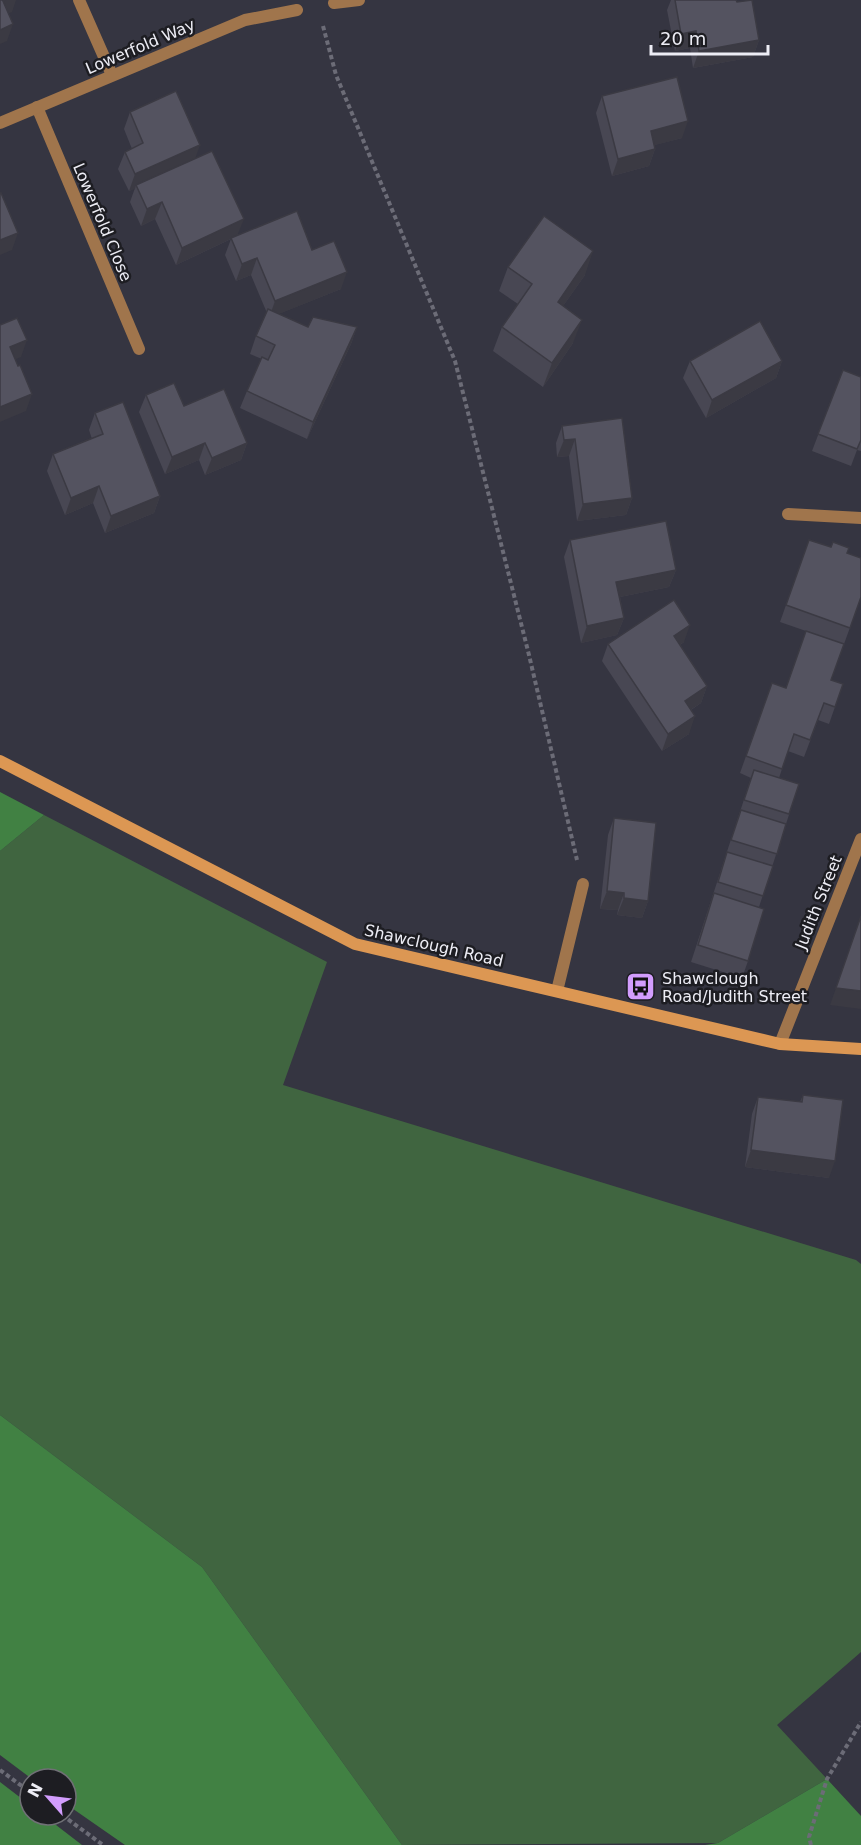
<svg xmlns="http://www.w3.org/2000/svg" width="861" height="1845" viewBox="0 0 861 1845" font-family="'DejaVu Sans',sans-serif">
<rect width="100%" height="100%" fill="#353541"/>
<!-- green -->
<polygon fill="#406540" points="44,815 327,962 283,1085 856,1260 861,1264 861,1652 777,1725 827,1779 718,1843 402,1845 202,1567 0,1415 0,851"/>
<!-- forest -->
<g fill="#418143">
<polygon points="0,792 44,815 0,851"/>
<polygon points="0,1415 202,1567 402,1845 125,1845 66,1804 66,1779 32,1779 0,1755"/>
<polygon points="827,1779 861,1816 861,1845 705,1845 718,1843"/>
<polygon points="0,1782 30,1805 30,1815 43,1815 82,1845 0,1845"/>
</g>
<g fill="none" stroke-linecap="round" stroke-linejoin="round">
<!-- path -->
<g stroke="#6c6c77" stroke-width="4" stroke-dasharray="4.5 3" stroke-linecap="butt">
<polyline points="323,26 336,75 455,361 529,655 577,860"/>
<polyline points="0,1770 30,1792"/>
<polyline points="62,1815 103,1845"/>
<polyline points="811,1845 809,1837 827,1779 861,1722"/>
</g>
<!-- service -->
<polyline stroke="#a0754c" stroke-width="12" points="557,991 583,884"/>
<!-- minor -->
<g stroke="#a0754c" stroke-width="12">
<polyline points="79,0 112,75"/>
<polyline points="334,3 359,0"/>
<polyline points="37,107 139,349"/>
<polyline points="0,123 245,20 297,10"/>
<polyline points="788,514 861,518"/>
<polyline points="780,1044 861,839"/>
</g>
<!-- secondary -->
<polyline stroke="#dc9753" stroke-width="12" points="0,761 355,944 780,1044 861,1049"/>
</g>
<!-- wall -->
<g fill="#484753">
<polygon points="671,0 736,0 759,40 753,57 693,68 690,48 675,51 667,10"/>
<polygon points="602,96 682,138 654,145 655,149 649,166 612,176 596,113"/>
<polygon points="130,112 195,158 238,235 312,250 341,289 278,314 308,327 357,327 351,344 307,439 240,408 247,391 262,359 250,354 256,336 267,313 251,275 236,281 225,255 231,239 176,265 155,219 141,226 130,202 135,188 129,191 118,169 125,152 132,149 124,129"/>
<polygon points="508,267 585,275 563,306 573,343 543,387 493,351 502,327 518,304 499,291"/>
<polygon points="690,361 782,361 776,378 706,418 683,378"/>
<polygon points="843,370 861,377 861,451 857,450 851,466 812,451"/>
<polygon points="146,395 184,406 247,443 241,460 205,475 199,460 165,474 139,412"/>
<polygon points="95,413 160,496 154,513 105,533 93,503 65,515 47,471 53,454 92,439 89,430"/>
<polygon points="562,426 632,498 626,515 577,521 569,456 557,457 556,443"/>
<polygon points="570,540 676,570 669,587 620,597 624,618 617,635 581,643 564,557"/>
<polygon points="809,540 848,553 861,597 831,680 843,684 829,724 818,720 804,757 788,751 779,778 799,784 759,907 748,961 742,978 691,962 751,778 740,773 772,683 786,688 806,631 780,622"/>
<polygon points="684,642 680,645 707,686 701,703 691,710 689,734 662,751 602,661 608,644"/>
<polygon points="614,818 648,901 642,918 617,915 618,910 600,909 608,835"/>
<polygon points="803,1095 829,1178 745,1167 752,1114 758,1097 800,1102"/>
</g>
<!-- shaded-wall -->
<g fill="#3b3a43">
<polygon points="5,0 16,0 12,12 0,17 3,1"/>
<polygon points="13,24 7,41 0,44 0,30"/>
<polygon points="696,31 690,48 675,51 681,34"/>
<polygon points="759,40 753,57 693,68 699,51"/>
<polygon points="688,121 682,138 644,148 651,131"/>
<polygon points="200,145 194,162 136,185 135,189 129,191 135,174"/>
<polygon points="655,149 649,166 612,176 618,159"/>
<polygon points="162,202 155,219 141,226 147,209"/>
<polygon points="244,219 237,236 176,265 182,248"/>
<polygon points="18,233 12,250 0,255 0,240"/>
<polygon points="593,251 585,275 549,326 558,302"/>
<polygon points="257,258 251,275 236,281 242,264"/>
<polygon points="347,272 341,289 269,318 275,301"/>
<polygon points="582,320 573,343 543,387 552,363"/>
<polygon points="357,327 351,344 307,439 313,422"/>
<polygon points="27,340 21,357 4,364 10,347"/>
<polygon points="782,361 776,378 706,418 712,400"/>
<polygon points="32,394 26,411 0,422 0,407"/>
<polygon points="575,439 569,456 557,457 564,440"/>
<polygon points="205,443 199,460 165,474 172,457"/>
<polygon points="247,443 241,460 205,475 212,458"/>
<polygon points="99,486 93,503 65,515 71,498"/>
<polygon points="160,496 154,513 105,533 111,516"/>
<polygon points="632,498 626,515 577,521 583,504"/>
<polygon points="676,570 669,587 610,599 616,582"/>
<polygon points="624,618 617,635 581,643 587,626"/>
<polygon points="690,625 684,642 668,653 674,636"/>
<polygon points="707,686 701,703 678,718 685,701"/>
<polygon points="695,716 689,734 662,751 668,734"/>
<polygon points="607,891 624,893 618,910 600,909"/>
<polygon points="624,898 648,901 642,918 617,915"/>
<polygon points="836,988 861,991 861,1009 830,1005"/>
<polygon points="751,1150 835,1161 829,1178 745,1167"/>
</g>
<!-- building -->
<g fill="#545360" stroke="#3b3a43" stroke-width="1.5">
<polygon points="0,0 5,0 3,1 13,24 0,30"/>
<polygon points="675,0 736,0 737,2 752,0 759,40 699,51 696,31 681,34"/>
<polygon points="677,77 688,121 651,131 655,149 618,159 602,96"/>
<polygon points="176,91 200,145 135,174 125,152 143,143 130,112"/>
<polygon points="212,151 244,219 182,248 162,202 147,209 136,185"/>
<polygon points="0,193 1,193 18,233 0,240"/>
<polygon points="297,211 312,250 334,241 347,272 275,301 257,258 242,264 231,238"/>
<polygon points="544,216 593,251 558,302 582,320 552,363 502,327 532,284 508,267"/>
<polygon points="268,309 308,327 313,317 357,327 313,422 247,391 262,357 268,360 275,345 256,336"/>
<polygon points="17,318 27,340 10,347 18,366 20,365 32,394 0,407 0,325"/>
<polygon points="760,321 782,361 712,400 690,361"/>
<polygon points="843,370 861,377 861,440 857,449 818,434"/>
<polygon points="174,383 184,406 224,389 247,443 212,458 205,443 172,457 146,395"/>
<polygon points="123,402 160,496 111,516 99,486 71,498 53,454 103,434 95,413"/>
<polygon points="622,418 632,498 583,504 575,439 564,440 562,426"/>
<polygon points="666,521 676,570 616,582 624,618 587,626 570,540"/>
<polygon points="809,540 831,547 833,542 849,548 847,553 861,558 861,597 850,628 786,605"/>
<polygon points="674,600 690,625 674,636 707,686 685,701 695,716 668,734 608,644"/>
<polygon points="806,631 844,644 831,680 843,684 835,707 824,703 810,740 794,734 782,769 746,756 772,683 786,688"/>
<polygon points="754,770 799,784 789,814 744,800"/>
<polygon points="741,810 786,824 777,854 731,840"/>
<polygon points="614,818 656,823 648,901 624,898 624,893 607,891"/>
<polygon points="727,852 773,866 763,896 718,882"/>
<polygon points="714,893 764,909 748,961 698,945"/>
<polygon points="861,916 861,991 836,988"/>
<polygon points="803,1095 843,1100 835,1161 751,1150 758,1097 802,1102"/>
</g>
<!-- icons -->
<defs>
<symbol id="bus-square" viewBox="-11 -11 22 22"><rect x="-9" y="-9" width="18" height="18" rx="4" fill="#d29dfd" stroke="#1d1d22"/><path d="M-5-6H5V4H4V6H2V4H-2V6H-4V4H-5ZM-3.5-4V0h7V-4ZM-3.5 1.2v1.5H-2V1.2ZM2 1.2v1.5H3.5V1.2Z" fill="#111"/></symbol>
</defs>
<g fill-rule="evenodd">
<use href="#bus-square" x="624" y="970" width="33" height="33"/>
</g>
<g text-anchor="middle" stroke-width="5" stroke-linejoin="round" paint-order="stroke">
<!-- street labels -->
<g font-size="16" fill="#ededf5" stroke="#1d1d22">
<text transform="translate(140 46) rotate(-23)" y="6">Lowerfold Way</text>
<text transform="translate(103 222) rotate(67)" y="6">Lowerfold Close</text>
<text transform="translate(818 902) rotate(-68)" y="6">Judith Street</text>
<text transform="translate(434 945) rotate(13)" y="6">Shawclough Road</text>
</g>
<!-- poi labels -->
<g font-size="16" fill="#ededf5" stroke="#1d1d22" text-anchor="start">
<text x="662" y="984">Shawclough<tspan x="662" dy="18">Road/Judith Street</tspan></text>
</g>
</g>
<!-- north arrow -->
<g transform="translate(48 1797) rotate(298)"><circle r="28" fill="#1d1d22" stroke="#707076" stroke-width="1.5"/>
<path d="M0-4.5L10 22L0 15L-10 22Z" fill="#d29dfd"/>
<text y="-9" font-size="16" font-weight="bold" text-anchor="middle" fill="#ededf5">N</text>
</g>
<!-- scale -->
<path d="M651 45v9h117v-9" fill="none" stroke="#ededf5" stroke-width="3"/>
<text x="660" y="45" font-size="18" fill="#ededf5" stroke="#1d1d22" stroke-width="4.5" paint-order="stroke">20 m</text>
</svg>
